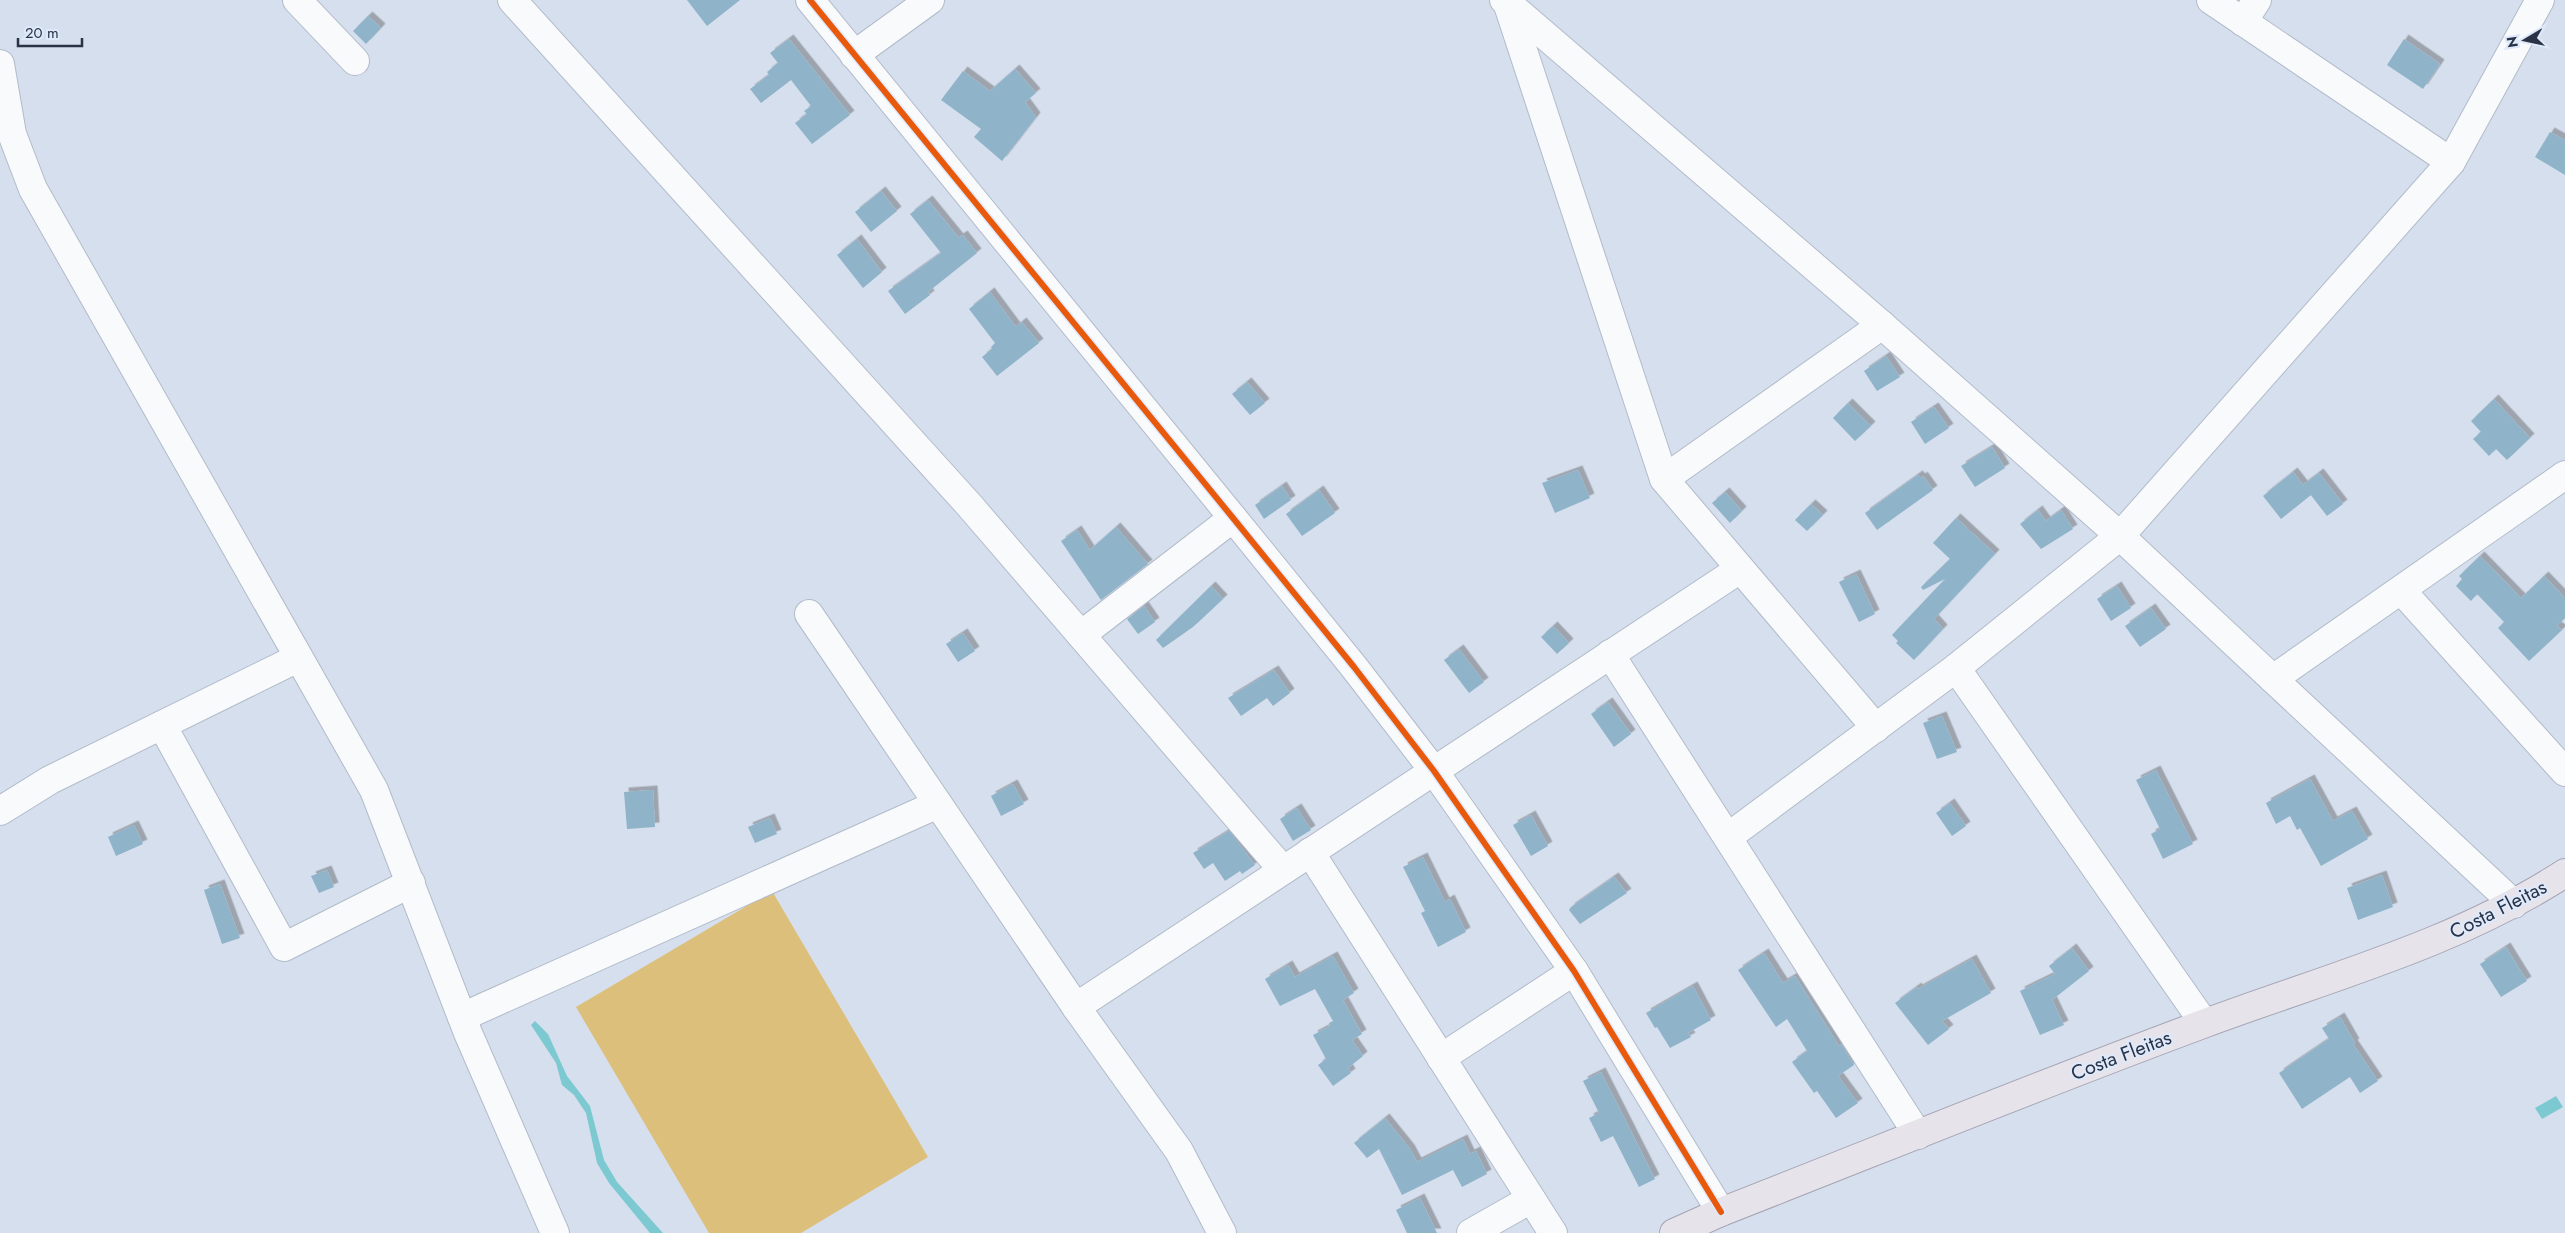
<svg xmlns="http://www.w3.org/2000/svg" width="2565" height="1233" viewBox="0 0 2565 1233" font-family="Jost,sans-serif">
<defs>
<filter id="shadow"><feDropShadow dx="4.5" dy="-4.5" stdDeviation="0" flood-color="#0004"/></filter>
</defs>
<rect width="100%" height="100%" fill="#d6dfed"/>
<!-- green -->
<polygon fill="#dcbf7a" points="772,891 928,1157 801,1233 709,1233 576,1007"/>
<!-- water -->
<g fill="#7cc9d2">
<polygon points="535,1021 548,1034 567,1076 590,1106 604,1160 617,1182 663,1233 650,1233 609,1183 597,1163 586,1113 574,1095 562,1085 556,1063 531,1025"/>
<polygon points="2556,1096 2563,1107 2542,1119 2535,1108"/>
</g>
<!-- building -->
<g fill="#8fb3c9" filter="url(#shadow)">
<polygon points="687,0 740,0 707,26"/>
<polygon points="368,16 381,28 366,44 353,31"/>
<polygon points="789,39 850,115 812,144 795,123 807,114 804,111 811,106 791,80 761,103 750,89 769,75 767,72 778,63 770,53"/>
<polygon points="2404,39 2440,64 2423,89 2387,65"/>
<polygon points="1015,69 1036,93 1025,102 1036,117 1002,161 974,137 981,129 941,100 963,71 990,91"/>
<polygon points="2550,132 2565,140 2565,175 2535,157"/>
<polygon points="881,191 897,211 871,232 855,212"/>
<polygon points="928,200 959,238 963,235 977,253 928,292 930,295 905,314 888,291 941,253 910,214"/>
<polygon points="857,239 882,272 863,288 837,255"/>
<polygon points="990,292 1016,327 1022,322 1039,343 997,376 982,357 992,349 991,347 995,343 969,309"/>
<polygon points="1886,356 1900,377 1877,391 1864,371"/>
<polygon points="1247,382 1265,403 1250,415 1232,394"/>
<polygon points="2494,399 2530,438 2507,460 2496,449 2489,456 2473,439 2481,432 2471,421"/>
<polygon points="1848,403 1871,426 1855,441 1833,418"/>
<polygon points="1934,407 1949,428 1925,444 1911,422"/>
<polygon points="1992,447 2005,468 1975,487 1961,466"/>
<polygon points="1578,470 1590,498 1555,513 1542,483"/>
<polygon points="2293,472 2311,495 2281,519 2263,496"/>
<polygon points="2319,473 2343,504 2327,516 2303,485"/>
<polygon points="1918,475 1921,478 1923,476 1933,490 1877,530 1865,513"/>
<polygon points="1282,486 1291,500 1264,519 1255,505"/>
<polygon points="1319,490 1335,513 1302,536 1286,514"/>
<polygon points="1725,492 1742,511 1730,523 1712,503"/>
<polygon points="1811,504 1823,515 1807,531 1795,520"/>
<polygon points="2038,510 2046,521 2061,510 2073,529 2041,549 2020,524"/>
<polygon points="1956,518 1995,554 1934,619 1943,629 1914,660 1896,643 1898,641 1892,635 1945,579 1923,590 1921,587 1950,559 1933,543"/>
<polygon points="1116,527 1148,564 1101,600 1061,541 1077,530 1090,550"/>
<polygon points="2480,556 2521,598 2544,576 2565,598 2565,618 2557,626 2562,630 2529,661 2498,628 2504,622 2477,594 2471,601 2456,586 2462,579 2459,576"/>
<polygon points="1856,574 1875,614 1859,622 1839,582"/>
<polygon points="1211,586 1223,599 1193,627 1163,648 1156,640"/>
<polygon points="2117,586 2131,608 2111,621 2097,599"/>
<polygon points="1144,606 1155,622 1138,634 1127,619"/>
<polygon points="2151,608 2166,629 2140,647 2125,626"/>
<polygon points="1553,626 1569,643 1557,654 1541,637"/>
<polygon points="963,633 975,651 958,662 946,644"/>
<polygon points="1459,649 1484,682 1469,693 1444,660"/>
<polygon points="1274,670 1290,693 1273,706 1267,698 1241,716 1228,698"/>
<polygon points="1608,702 1631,734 1614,747 1591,714"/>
<polygon points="1942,716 1957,752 1937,759 1923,723"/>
<polygon points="2156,770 2193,844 2163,859 2151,834 2160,829 2136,780"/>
<polygon points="2310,779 2333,821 2352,811 2368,839 2321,866 2300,828 2297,830 2290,816 2276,824 2266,803"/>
<polygon points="1013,784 1024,804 1001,816 991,796"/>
<polygon points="653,790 655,827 627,829 624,792"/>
<polygon points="1950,803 1966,826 1952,836 1936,813"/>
<polygon points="1297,808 1311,830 1293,841 1280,819"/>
<polygon points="1531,815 1548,846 1531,856 1513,825"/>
<polygon points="770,818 777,834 755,843 748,827"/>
<polygon points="134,825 143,844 116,856 108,837"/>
<polygon points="1229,831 1255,865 1242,874 1240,871 1225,881 1213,863 1204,869 1193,853"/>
<polygon points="1423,857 1445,902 1450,899 1466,932 1438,947 1421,913 1425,911 1403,867"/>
<polygon points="327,870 334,887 319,893 311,876"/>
<polygon points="2382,875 2393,907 2358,920 2347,888"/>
<polygon points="1614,877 1627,893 1580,924 1569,910 1571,907"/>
<polygon points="220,884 240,938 222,944 204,890"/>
<polygon points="2506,947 2527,981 2501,997 2480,964"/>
<polygon points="2072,948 2089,971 2052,1000 2064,1025 2040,1035 2020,991 2055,974 2049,966"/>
<polygon points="1764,953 1783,983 1795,976 1839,1046 1841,1044 1854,1065 1838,1076 1858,1103 1836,1118 1817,1091 1814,1093 1792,1062 1807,1051 1787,1019 1776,1027 1738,970"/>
<polygon points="1333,956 1354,993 1343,1000 1362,1034 1352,1040 1363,1056 1348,1068 1351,1073 1333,1086 1318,1065 1326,1059 1313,1035 1330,1026 1329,1023 1333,1021 1315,989 1280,1006 1265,979 1288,965 1295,977"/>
<polygon points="1972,959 1991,993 1942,1021 1949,1029 1928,1045 1895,1003 1917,987 1918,989"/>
<polygon points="1693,986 1711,1020 1688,1033 1691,1037 1670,1048 1657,1027 1655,1028 1646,1013"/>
<polygon points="2340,1017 2355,1043 2353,1044 2378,1081 2360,1093 2350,1077 2302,1109 2279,1073 2329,1039 2322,1028"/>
<polygon points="1601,1072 1655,1179 1639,1187 1613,1136 1601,1142 1589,1118 1599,1113 1583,1081"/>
<polygon points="1385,1118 1410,1149 1417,1162 1463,1139 1470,1154 1476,1151 1487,1174 1462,1187 1453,1170 1402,1195 1379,1149 1367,1158 1354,1143"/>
<polygon points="1420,1198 1437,1233 1407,1233 1396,1210"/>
</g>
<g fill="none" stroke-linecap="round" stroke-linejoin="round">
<defs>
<g id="minor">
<polyline points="297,0 355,61"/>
<polyline points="512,0 970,506 1283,870"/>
<polyline points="810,0 1233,518 1354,667 1434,771 1574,971 1721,1212"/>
<polyline points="1504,0 1882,325 2120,536 2514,904"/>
<polyline points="2211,0 2451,162"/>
<polyline points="1507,2 1664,479 1876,728"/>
<polyline points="2243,22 2257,0"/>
<polyline points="854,55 930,0"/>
<polyline points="0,64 12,134 33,189 374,790 468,1033 555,1233"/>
<polyline points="1664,479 1882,325"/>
<polyline points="2401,590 2565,772"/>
<polyline points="809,614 1076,1007 1179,1151 1222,1233"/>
<polyline points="1081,635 1233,518"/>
<polyline points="1610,654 1918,1135"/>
<polyline points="1956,668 2204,1023"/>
<polyline points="2273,679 2565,475"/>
<polyline points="162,725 284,947 411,883"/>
<polyline points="0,811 50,780 298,658"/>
<polyline points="1728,837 1956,668 2120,536 2451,162 2540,0"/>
<polyline points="1310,852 1553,1233"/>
<polyline points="1076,1007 1740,569"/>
<polyline points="462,1017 938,804"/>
<polyline points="1441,1058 1574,971"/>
<polyline points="1471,1233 1531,1199"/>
</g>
<path id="major" d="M1674,1233l47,-21c161,-63 320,-128 482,-188 123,-46 251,-79 362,-151"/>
</defs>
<!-- minor casing -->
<use href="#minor" stroke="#b2bbca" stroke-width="30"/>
<!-- major casing -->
<use href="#major" stroke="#a5a3b3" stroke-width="30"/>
<!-- minor -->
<use href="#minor" stroke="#f9fafc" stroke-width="28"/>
<!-- major -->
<use href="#major" stroke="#e6e4ea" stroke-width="28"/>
<defs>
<polyline id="cycleway" points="810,0 1233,518 1354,667 1434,771 1574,971 1721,1212"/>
</defs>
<!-- cycleway casing -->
<use href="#cycleway" stroke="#dee9fc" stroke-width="9"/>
<!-- cycleway -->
<use href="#cycleway" stroke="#e8590c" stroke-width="6"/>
</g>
<g text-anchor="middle" stroke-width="4" stroke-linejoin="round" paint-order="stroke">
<!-- street labels -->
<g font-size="20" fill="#293345" stroke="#dee9fc">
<text transform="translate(2498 909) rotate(-27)" y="7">Costa Fleitas</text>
<text transform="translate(2121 1055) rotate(-21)" y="7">Costa Fleitas</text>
</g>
</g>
<!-- north arrow -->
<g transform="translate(2525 40) rotate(261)" stroke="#dee9fc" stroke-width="4" paint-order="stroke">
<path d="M0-4L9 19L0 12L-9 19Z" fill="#293345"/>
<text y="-8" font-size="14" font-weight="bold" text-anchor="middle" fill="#293345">N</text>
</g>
<!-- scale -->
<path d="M18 38v8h64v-8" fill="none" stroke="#293345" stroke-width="2.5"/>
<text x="25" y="38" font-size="15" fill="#293345" stroke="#dee9fc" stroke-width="4" paint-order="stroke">20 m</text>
</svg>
